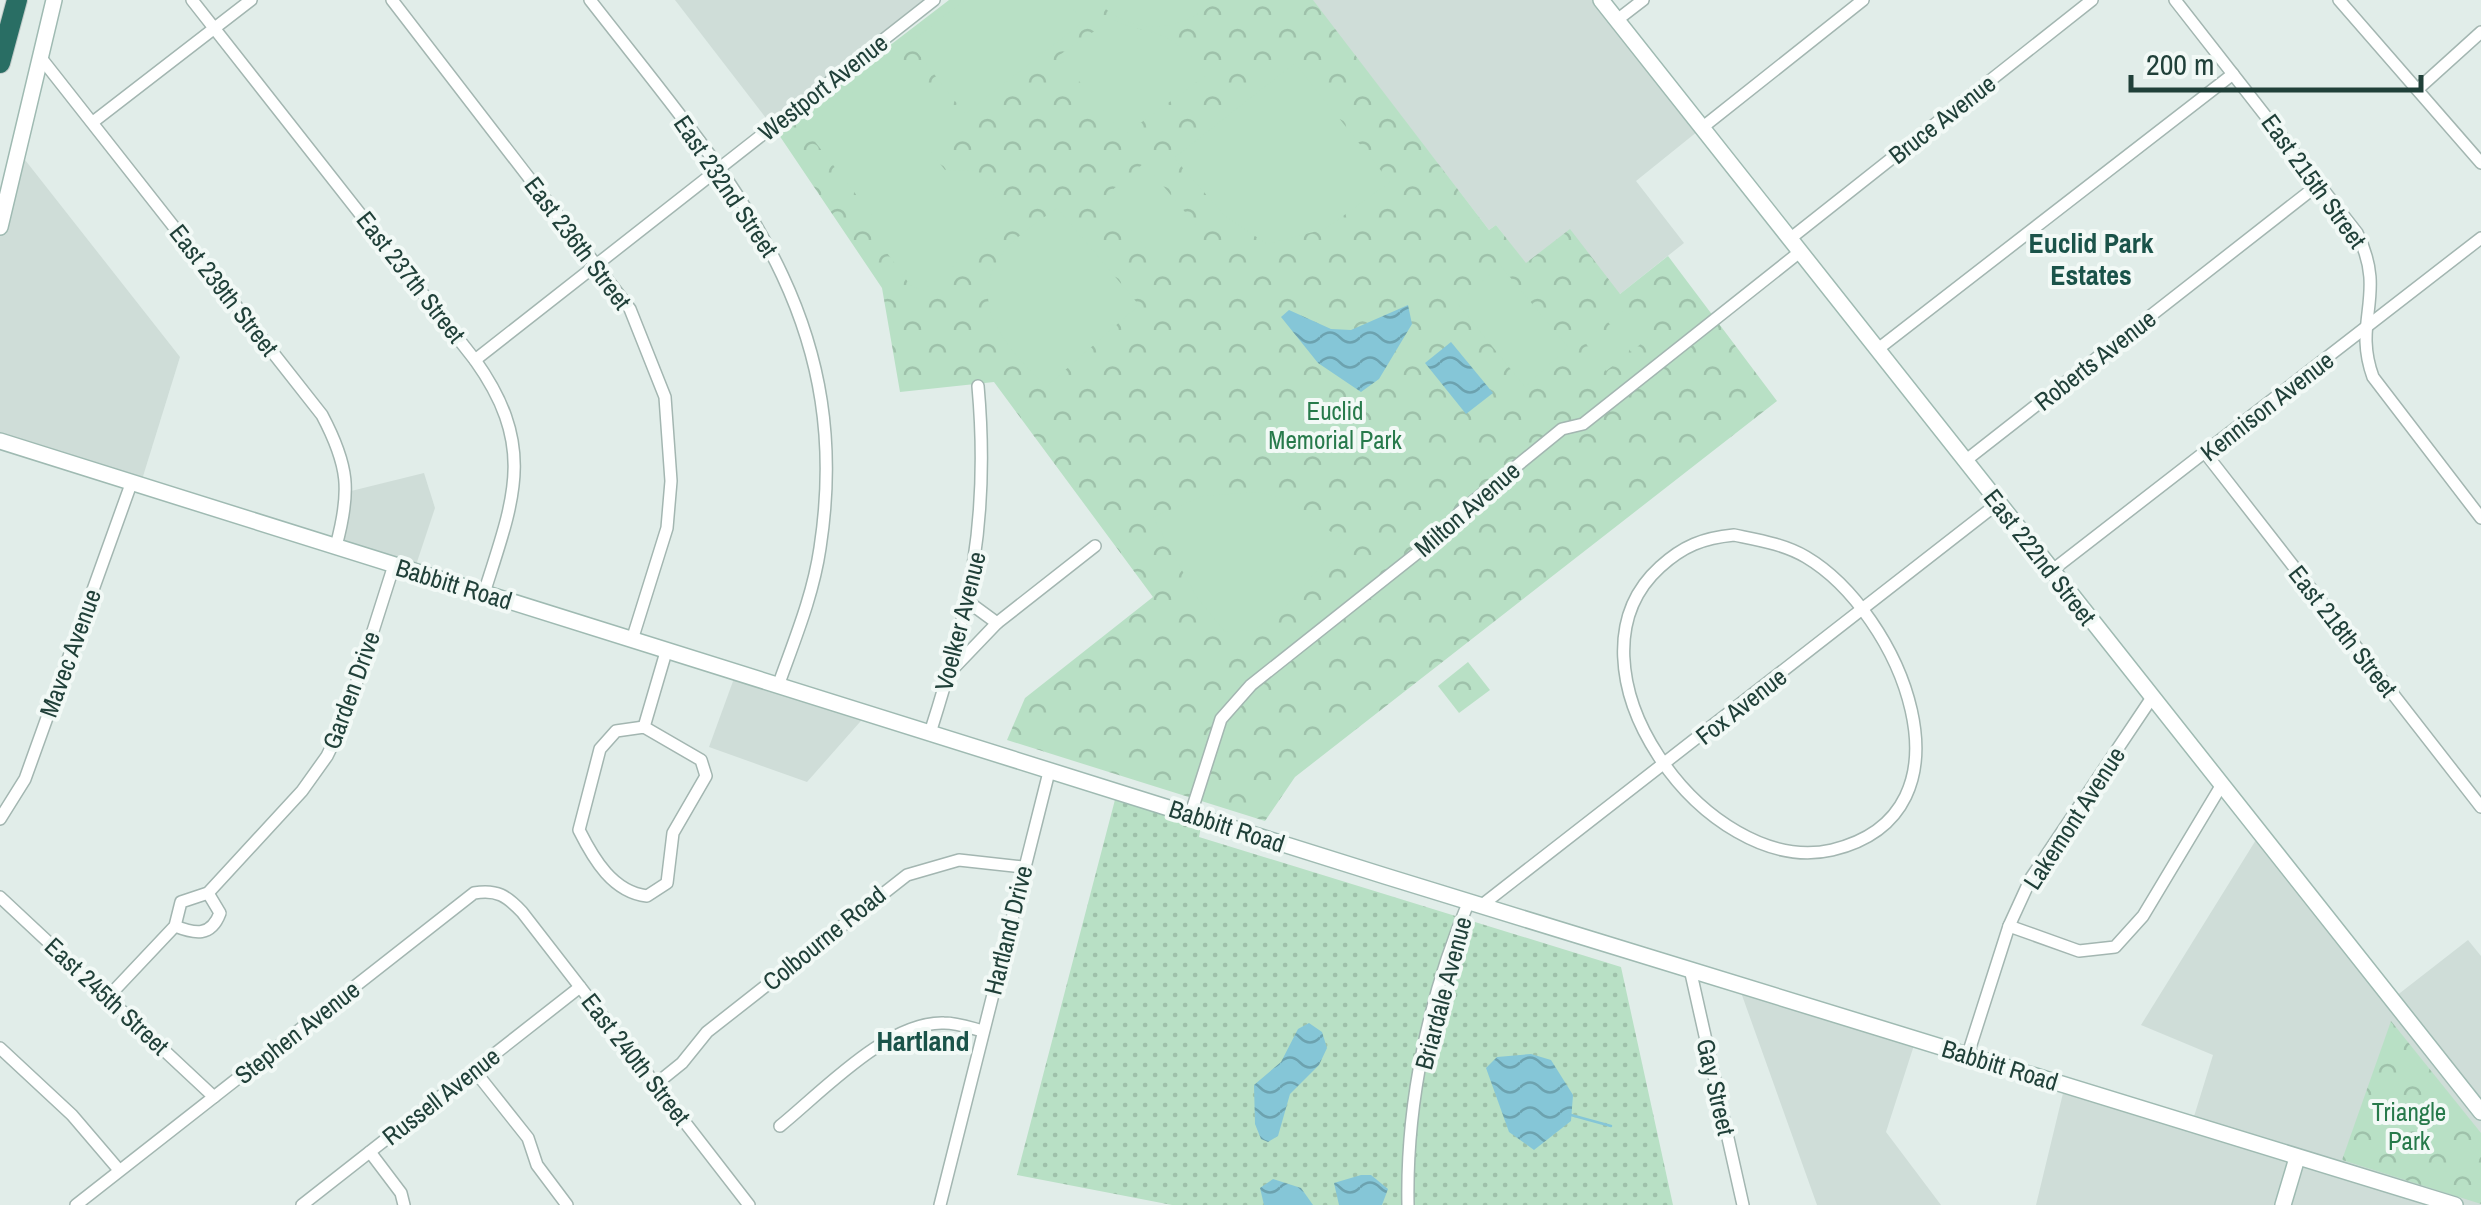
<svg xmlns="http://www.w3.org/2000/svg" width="2481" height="1205" viewBox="0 0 2481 1205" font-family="'Archivo Narrow',sans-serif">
<defs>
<pattern id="grass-dots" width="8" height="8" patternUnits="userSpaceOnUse" patternTransform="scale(2.5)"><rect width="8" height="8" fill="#b8e0c5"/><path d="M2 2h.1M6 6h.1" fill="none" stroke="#9ec1aa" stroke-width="1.8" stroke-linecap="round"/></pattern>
<pattern id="forest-crowns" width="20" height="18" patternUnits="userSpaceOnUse" patternTransform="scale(2.5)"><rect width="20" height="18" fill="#b8e0c5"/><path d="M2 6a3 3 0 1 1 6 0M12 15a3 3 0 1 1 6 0" fill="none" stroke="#9ec1aa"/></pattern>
<pattern id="water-waves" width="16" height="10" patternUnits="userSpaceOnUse" patternTransform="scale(2.5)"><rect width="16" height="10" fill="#85c6d7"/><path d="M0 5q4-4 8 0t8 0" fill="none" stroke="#6ca2af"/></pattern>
</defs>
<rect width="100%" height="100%" fill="#e1ede9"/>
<!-- built -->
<g fill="#cfddd8">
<polygon points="675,0 929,0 769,122"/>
<polygon points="1312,0 1601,0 1703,127 1636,181 1684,243 1620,294 1526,264 1496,225 1489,230"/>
<polygon points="18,151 180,357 140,486 0,441 0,227"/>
<polygon points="424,473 435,508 414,571 336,546 347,492"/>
<polygon points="736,673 867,714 807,782 709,747"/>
<polygon points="2259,835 2391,1000 2468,940 2481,956 2481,1205 2036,1205 2065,1085 2192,1123 2213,1055 2141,1025"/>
<polygon points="1738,984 1916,1039 1886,1132 1941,1205 1817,1205"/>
</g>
<!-- grass -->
<polygon fill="url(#grass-dots)" points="1117,792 1203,817 1199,837 1621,967 1673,1205 1172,1205 1017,1175"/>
<!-- forest -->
<g fill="url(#forest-crowns)">
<polygon points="949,0 1313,0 1489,230 1496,225 1526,263 1570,229 1620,294 1668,256 1777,401 1295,777 1265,821 1007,740 1025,698 1153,597 994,382 900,392 882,288 777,132"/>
<polygon points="1468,662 1490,690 1459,713 1438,686"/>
<polygon points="2391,1021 2481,1133 2481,1204 2342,1160"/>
</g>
<!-- pitch -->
<g fill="#b8e0c5">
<polygon points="965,0 1066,0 1083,22 965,114 910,43"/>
<path d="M1095,0h124c-42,32 -83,39 -124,0z"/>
<path d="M1112,19c15,9 29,9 46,15 20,7 35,25 50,40l-84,61 -66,-79z"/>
<polygon points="895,60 954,130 931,152 945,170 978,171 1010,219 923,291 910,285 867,225 872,215 805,129"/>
<polygon points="1295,63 1390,182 1325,229 1267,244 1225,216 1174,158"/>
<polygon points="1144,163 1196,225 1155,259 1104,197"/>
<path d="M1057,208l82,97 -93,82c-38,-39 -86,-87 -38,-140 13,-15 33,-27 49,-39z"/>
<polygon points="1500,265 1568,347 1525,387 1458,304"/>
<polygon points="1626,309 1648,338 1631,352 1608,322"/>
<polygon points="1601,328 1624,357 1606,371 1584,341"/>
<polygon points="1257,492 1289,500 1343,541 1285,607 1255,630 1225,632 1196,596 1153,517 1203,496"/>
</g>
<!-- water -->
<g fill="url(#water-waves)">
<polygon points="1408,305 1412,324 1379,379 1361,392 1318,363 1281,317 1289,310 1331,329 1351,330"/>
<polygon points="1451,342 1493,393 1466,414 1425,363"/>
<polygon points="1309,1023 1322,1032 1327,1048 1319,1065 1290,1094 1278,1136 1268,1142 1261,1139 1255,1124 1254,1085 1281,1062 1298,1029"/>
<polygon points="1531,1054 1551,1060 1573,1095 1571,1121 1534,1150 1509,1132 1486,1068 1497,1057"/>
<polygon points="1361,1175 1371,1175 1388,1189 1382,1205 1339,1205 1334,1183"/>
<polygon points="1273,1179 1301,1188 1313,1205 1264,1205 1260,1188"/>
</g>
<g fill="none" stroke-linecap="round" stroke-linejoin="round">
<!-- stream -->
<polyline stroke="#85c6d7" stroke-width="2.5" points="1571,1115 1611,1126"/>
<defs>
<g id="street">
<path d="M192,0l283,360c62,87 39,139 9,233"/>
<polyline points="392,0 630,309 665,397 671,481 667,528 632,640"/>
<path d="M590,0c135,174 267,309 230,548 -7,48 -26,93 -42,138"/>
<path d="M2175,0l182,233c31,62 -5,87 16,144l108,141"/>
<polyline points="2339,0 2481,163"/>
<polyline points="1617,20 1643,0"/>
<path d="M41,58l281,357c27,51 29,76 14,131"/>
<polyline points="2418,89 2481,32"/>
<polyline points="93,122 251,0"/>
<polyline points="1703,127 1863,0"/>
<polyline points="1791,238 2092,0"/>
<polyline points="1878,349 2233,74"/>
<polyline points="475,360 934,0"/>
<polyline points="2206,454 2481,807"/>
<polyline points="1965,461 2319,184"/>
<path d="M1734,535c24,5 50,9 72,22 93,55 179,256 26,293 -125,29 -280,-185 -172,-283 23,-21 43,-29 74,-32z"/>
<polyline points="2050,572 2481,238"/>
<polyline points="967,601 997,623"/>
<polyline points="951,671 997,623 1095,546"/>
<path d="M644,727l57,33 5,16 -33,57 -6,50 -20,13c-34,-4 -53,-36 -68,-66l21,-81 16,-18z"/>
<polyline points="644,727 666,652"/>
<path d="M930,733c40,-125 60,-214 48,-347"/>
<polyline points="1191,813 1221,719 1251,685 1450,527 1459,513 1562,429 1583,424 1801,251"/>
<polyline points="0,819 25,779 131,484"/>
<polyline points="0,897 214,1097"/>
<polyline points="1482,905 1997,504"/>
<path d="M175,926c20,8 36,11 45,-13l-12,-20"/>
<polyline points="2009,926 2079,951 2115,947 2143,916 2221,786"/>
<polyline points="1690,969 1743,1205"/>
<polyline points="108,997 175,926 181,902 208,893 302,791 327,756 345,719 394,565"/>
<polyline points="0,1048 72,1115 119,1170"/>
<polyline points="1968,1054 2009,926 2031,878 2151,699"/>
<polyline points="474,1070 528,1138 537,1165 567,1205"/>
<polyline points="656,1084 682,1063 707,1032 907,875 959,860 1023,867"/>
<path d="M780,1126c42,-34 108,-105 164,-103 13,0 27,5 39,8"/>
<polyline points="370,1152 401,1193 404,1205"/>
<path d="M76,1205l398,-312c23,-4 33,3 48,19l227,293"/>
<polyline points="302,1205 580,987"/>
<polyline points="940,1205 1049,772"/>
<path d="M1408,1205c-2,-102 21,-210 61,-304"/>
</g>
<g id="secondary">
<polyline points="1601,0 2481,1112"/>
<polyline points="0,227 54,0"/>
<polyline points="0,441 1385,876 2455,1205"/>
<polyline points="2283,1205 2297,1158"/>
</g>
<polyline id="highway" points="0,63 17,0"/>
</defs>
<!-- street casing -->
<use href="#street" stroke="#a3b6b1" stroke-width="14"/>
<!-- secondary casing -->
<use href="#secondary" stroke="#9fbab2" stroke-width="18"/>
<!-- highway casing -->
<use href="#highway" stroke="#c1cac8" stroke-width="22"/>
<!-- street -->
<use href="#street" stroke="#fff" stroke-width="11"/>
<!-- secondary -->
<use href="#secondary" stroke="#fff" stroke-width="15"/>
<!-- highway -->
<use href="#highway" stroke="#296e64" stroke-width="20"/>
</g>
<g text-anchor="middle" stroke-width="8" stroke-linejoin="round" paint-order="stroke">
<!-- street labels -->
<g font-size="25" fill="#204039" stroke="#f2f9f6">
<text transform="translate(823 87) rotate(-38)" y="9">Westport Avenue</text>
<text transform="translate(1942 119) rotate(-38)" y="9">Bruce Avenue</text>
<text transform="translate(2314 181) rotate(54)" y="9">East 215th Street</text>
<text transform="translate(726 186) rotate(56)" y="9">East 232nd Street</text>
<text transform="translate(578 243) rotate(53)" y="9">East 236th Street</text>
<text transform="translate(411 277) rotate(52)" y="9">East 237th Street</text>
<text transform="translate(224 290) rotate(52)" y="9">East 239th Street</text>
<text transform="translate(2095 360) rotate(-38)" y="9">Roberts Avenue</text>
<text transform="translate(2267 406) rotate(-38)" y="9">Kennison Avenue</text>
<text transform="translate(1467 509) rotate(-41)" y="9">Milton Avenue</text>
<text transform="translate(2040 557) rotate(52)" y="9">East 222nd Street</text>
<text transform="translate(454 584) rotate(17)" y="9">Babbitt Road</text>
<text transform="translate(960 621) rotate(-76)" y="9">Voelker Avenue</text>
<text transform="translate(2343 631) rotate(52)" y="9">East 218th Street</text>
<text transform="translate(70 653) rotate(-70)" y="9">Mavec Avenue</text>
<text transform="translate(351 690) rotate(-70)" y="9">Garden Drive</text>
<text transform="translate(1741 706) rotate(-38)" y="9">Fox Avenue</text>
<text transform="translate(2074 818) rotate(-57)" y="9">Lakemont Avenue</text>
<text transform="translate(1227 826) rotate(18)" y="9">Babbitt Road</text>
<text transform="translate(1008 930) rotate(-76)" y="9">Hartland Drive</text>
<text transform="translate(824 938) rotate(-39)" y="9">Colbourne Road</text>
<text transform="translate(1443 993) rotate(-75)" y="9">Briardale Avenue</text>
<text transform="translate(107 996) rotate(43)" y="9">East 245th Street</text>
<text transform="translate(297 1032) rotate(-38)" y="9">Stephen Avenue</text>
<text transform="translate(636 1059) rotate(52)" y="9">East 240th Street</text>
<text transform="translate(2000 1065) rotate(17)" y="9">Babbitt Road</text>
<text transform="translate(1716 1087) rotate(77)" y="9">Gay Street</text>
<text transform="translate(441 1096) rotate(-38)" y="9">Russell Avenue</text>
</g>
<!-- park labels -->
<g font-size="25" fill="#277a4b" stroke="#f2f9f6">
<text x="1335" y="420">Euclid<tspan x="1335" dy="29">Memorial Park</tspan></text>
<text x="2409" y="1121">Triangle<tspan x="2409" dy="29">Park</tspan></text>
</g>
<!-- neighbourhood labels -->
<g font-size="28" font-weight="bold" fill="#1a5349" stroke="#f2f9f6">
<text x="2091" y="253">Euclid Park<tspan x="2091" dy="32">Estates</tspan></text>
<text x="923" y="1051">Hartland</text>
</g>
</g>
<!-- scale -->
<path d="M2131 75v15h290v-15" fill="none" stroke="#204039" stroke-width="5"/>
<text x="2146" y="75" font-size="30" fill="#204039" stroke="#f2f9f6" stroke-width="8" paint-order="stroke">200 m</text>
</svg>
